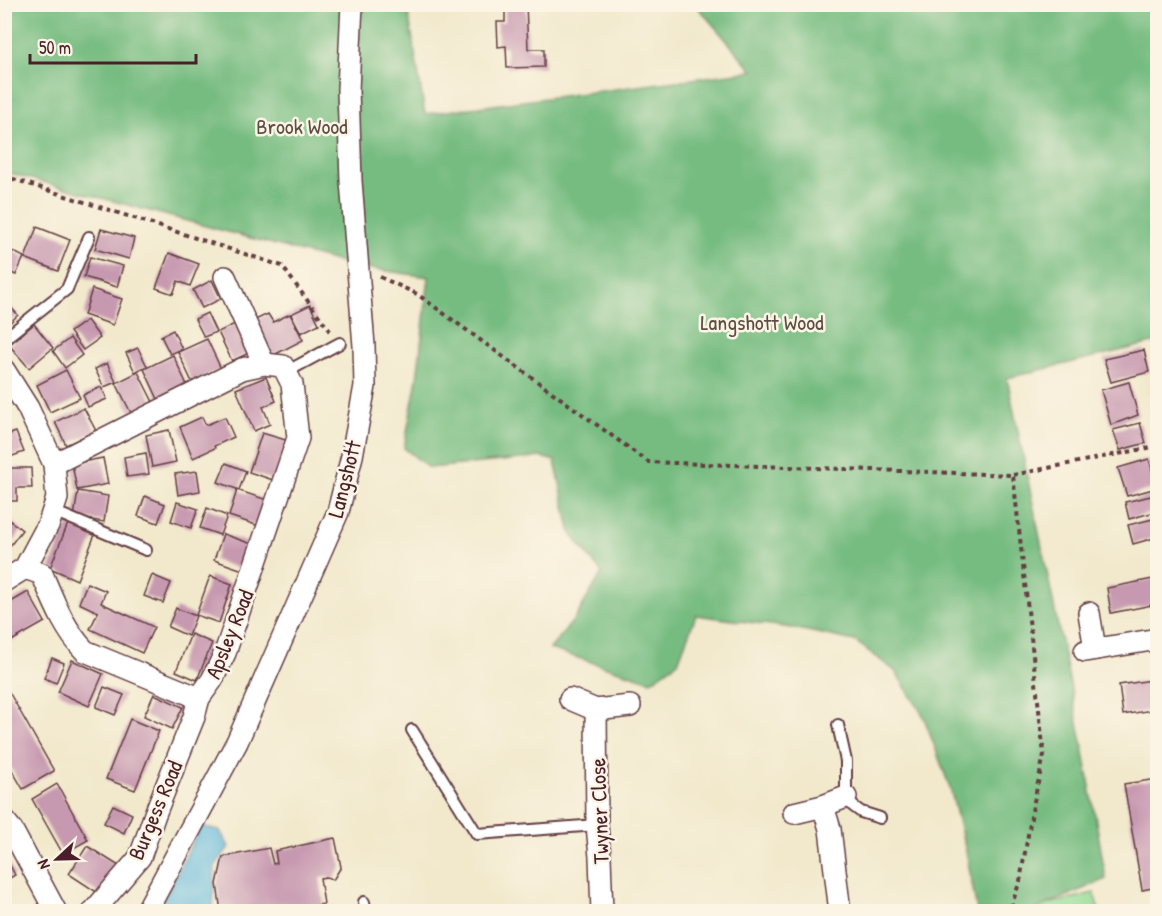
<svg xmlns="http://www.w3.org/2000/svg" width="1162" height="916" viewBox="0 0 1162 916" font-family="'Patrick Hand',sans-serif">
<rect width="100%" height="100%" fill="#fcf5e5"/>
<filter id="ink" filterUnits="userSpaceOnUse"><feTurbulence type="fractalNoise" baseFrequency=".0167" numOctaves="2"/><feDisplacementMap in="SourceGraphic" scale="12" xChannelSelector="R" yChannelSelector="G"/><feConvolveMatrix kernelMatrix="1 2 1 2 8 2 1 2 1" color-interpolation-filters="sRGB"/></filter>
<filter id="wash" filterUnits="userSpaceOnUse"><feTurbulence type="fractalNoise" baseFrequency=".008" numOctaves="4" result="noise"/><feDisplacementMap in="SourceGraphic" scale="24" xChannelSelector="R" yChannelSelector="G"/><feGaussianBlur stdDeviation="1.35" result="paint"/><feColorMatrix in="noise" values="0 0 0 0 0 0 0 0 0 0 0 0 0 0 0 0 0 1.4 0 .05"/><feComposite in="paint" operator="in"/></filter>
<g filter="url(#wash)">
<rect width="100%" height="100%" fill="#f2e9cd"/>
<!-- green -->
<polygon fill="#93dd98" stroke="#6e7e62" stroke-width="1.5" points="1094,893 1099,911 1016,912"/>
<!-- forest -->
<polygon fill="#76bc80" stroke="#606e56" stroke-width="1.5" points="4,5 407,5 425,114 753,71 696,5 1157,5 1157,342 1007,378 1084,752 1106,879 1032,911 977,911 966,851 950,788 923,715 895,671 855,641 793,628 696,615 678,662 651,681 550,649 576,617 602,573 571,534 555,461 541,457 429,468 404,448 417,379 429,277 358,267 5,172"/>
<!-- water -->
<polygon fill="#5eb8dc" stroke="#546c84" stroke-width="1.5" points="201,826 220,831 229,847 215,866 213,911 157,912"/>
<g id="blocks">
<!-- building -->
<g fill="#c799b0">
<polygon points="505,4 526,4 528,49 544,49 544,67 507,68 506,46 498,47 497,22 505,22"/>
<polygon points="37,227 70,240 58,271 25,258"/>
<polygon points="101,229 134,238 129,259 95,249"/>
<polygon points="4,247 24,257 16,275 4,270"/>
<polygon points="169,253 199,264 190,286 178,281 173,294 156,288"/>
<polygon points="90,257 123,266 117,287 84,277"/>
<polygon points="212,280 221,299 202,308 193,290"/>
<polygon points="92,289 122,299 113,325 84,315"/>
<polygon points="4,300 18,315 4,328"/>
<polygon points="310,305 319,324 301,333 291,314"/>
<polygon points="207,313 216,332 204,337 195,319"/>
<polygon points="268,314 273,322 290,314 303,340 272,356 255,320"/>
<polygon points="87,320 100,338 83,350 70,332"/>
<polygon points="239,322 253,351 232,361 218,332"/>
<polygon points="34,324 53,348 29,368 9,345"/>
<polygon points="173,330 182,349 170,354 161,336"/>
<polygon points="70,338 82,355 65,368 53,351"/>
<polygon points="207,339 221,369 192,382 178,352"/>
<polygon points="138,348 147,366 135,372 126,353"/>
<polygon points="1144,350 1149,372 1111,382 1104,359"/>
<polygon points="173,355 187,385 158,399 144,369"/>
<polygon points="107,363 116,382 104,387 95,369"/>
<polygon points="66,370 80,398 50,412 37,385"/>
<polygon points="138,372 153,402 131,413 116,383"/>
<polygon points="266,377 276,401 263,407 270,424 254,431 236,389"/>
<polygon points="1129,382 1138,415 1111,425 1101,390"/>
<polygon points="101,387 107,399 88,407 83,395"/>
<polygon points="84,408 96,431 66,445 55,422"/>
<polygon points="202,417 206,425 225,417 234,437 214,446 215,448 193,458 180,427"/>
<polygon points="1140,423 1146,443 1120,450 1113,430"/>
<polygon points="169,430 176,462 152,467 146,435"/>
<polygon points="16,432 24,452 4,459 4,436"/>
<polygon points="262,433 289,441 276,481 249,472"/>
<polygon points="146,453 149,474 127,477 124,457"/>
<polygon points="103,458 108,484 77,490 72,464"/>
<polygon points="1149,459 1157,488 1127,496 1118,468"/>
<polygon points="226,463 246,471 239,490 218,482"/>
<polygon points="4,468 31,468 32,488 17,488 17,501 4,501"/>
<polygon points="197,471 200,491 178,495 175,474"/>
<polygon points="237,490 267,500 259,526 229,516"/>
<polygon points="78,491 108,496 104,522 74,517"/>
<polygon points="145,496 165,504 158,523 138,516"/>
<polygon points="1151,496 1155,512 1129,519 1125,502"/>
<polygon points="177,502 198,509 191,528 171,521"/>
<polygon points="207,508 227,516 220,535 200,528"/>
<polygon points="4,516 22,530 10,546 4,541"/>
<polygon points="1153,519 1158,537 1133,544 1128,525"/>
<polygon points="69,521 96,532 77,580 50,568"/>
<polygon points="223,534 252,544 243,570 214,560"/>
<polygon points="152,575 171,583 163,603 144,596"/>
<polygon points="210,576 232,584 219,623 196,615"/>
<polygon points="1158,578 1158,604 1111,613 1107,588"/>
<polygon points="87,583 106,591 101,603 154,627 142,653 90,629 98,612 79,603"/>
<polygon points="28,592 45,622 6,644 4,642 4,606"/>
<polygon points="176,608 196,616 188,636 168,627"/>
<polygon points="191,634 212,643 197,680 176,671"/>
<polygon points="52,658 64,663 56,683 44,678"/>
<polygon points="72,660 103,674 89,706 58,692"/>
<polygon points="1158,679 1158,709 1123,715 1119,685"/>
<polygon points="104,687 124,695 115,715 96,707"/>
<polygon points="9,692 54,771 23,789 4,756 4,694"/>
<polygon points="154,694 183,707 172,729 144,716"/>
<polygon points="130,719 159,731 135,790 106,779"/>
<polygon points="1158,779 1158,887 1142,890 1124,784"/>
<polygon points="57,784 88,840 63,854 32,799"/>
<polygon points="113,805 132,814 124,833 104,823"/>
<polygon points="335,838 341,867 333,880 327,877 320,878 324,904 293,909 294,912 221,912 217,884 223,857 269,848 273,864 277,863 275,851"/>
<polygon points="87,846 119,866 101,895 69,874"/>
<polygon points="5,856 15,875 5,881"/>
</g>
</g>
</g>
<g filter="url(#ink)">
<use href="#blocks" fill-opacity="0" stroke="#633d43" stroke-width="1.5"/>
<g fill="none" stroke-linecap="round" stroke-linejoin="round">
<defs>
<g id="lane">
<polyline points="4,339 67,289 89,237"/>
<polyline points="286,372 340,343"/>
<polyline points="53,511 146,550"/>
<polyline points="838,725 846,761 846,797 853,806 861,812 880,818"/>
<polyline points="412,730 477,834 597,825"/>
<polyline points="364,902 366,912"/>
<polyline points="1147,912 1158,909"/>
</g>
<g id="street">
<polyline points="225,277 264,364"/>
<polyline points="4,370 28,408 54,464 57,498 49,523 25,568 4,581"/>
<path d="M25,568l17,6c12,28 22,55 43,77l114,47 13,-18 13,-27 73,-215 -6,-54 -9,-18 -19,-2 -22,5 -188,95"/>
<polyline points="1089,613 1095,649"/>
<polyline points="1085,651 1158,639"/>
<polyline points="570,699 596,710 597,825 600,857 602,912"/>
<polyline points="596,710 630,706"/>
<polyline points="794,813 823,806"/>
<polyline points="4,820 12,830 56,912"/>
<polyline points="93,912 140,857 155,814 194,717 199,698"/>
<polyline points="146,912 237,742 338,512 352,456 365,386 364,346 351,181 348,90 352,4"/>
<polyline points="840,912 830,829 823,806 846,797"/>
</g>
</defs>
<!-- lane casing -->
<use href="#lane" stroke="#633d43" stroke-width="14"/>
<!-- street casing -->
<use href="#street" stroke="#633d43" stroke-width="24"/>
<!-- path -->
<g stroke="#633d43" stroke-width="4" stroke-dasharray="4.5 4.5" stroke-linecap="butt">
<polyline points="4,176 282,266 330,331"/>
<polyline points="380,277 417,294 648,462 1013,475 1044,755 1033,806 1020,881 1009,912"/>
<polyline points="1013,475 1158,446"/>
</g>
<!-- lane -->
<use href="#lane" stroke="#fff" stroke-width="10"/>
<!-- street -->
<use href="#street" stroke="#fff" stroke-width="21"/>
</g>
</g>
<g text-anchor="middle" stroke-width="5" stroke-linejoin="round" paint-order="stroke">
<!-- park labels -->
<g font-size="22" fill="#5c4e46" stroke="#fcf5e5">
<text x="302" y="134">Brook Wood</text>
<text x="762" y="330">Langshott Wood</text>
</g>
<!-- street labels -->
<g font-size="22" fill="#4a1f2b" stroke="#fcf5e5">
<text transform="translate(344 479) rotate(-76)" y="8">Langshott</text>
<text transform="translate(229 634) rotate(-68)" y="8">Apsley Road</text>
<text transform="translate(155 810) rotate(-67)" y="8">Burgess Road</text>
<text transform="translate(599 811) rotate(-92)" y="8">Twyner Close</text>
</g>
</g>
<!-- margin -->
<rect width="1162" height="916" fill="none" stroke="#fcf5e5" stroke-width="24"/>
<!-- north arrow -->
<g transform="translate(57 859) rotate(248)" stroke="#fcf5e5" stroke-width="4.5" paint-order="stroke">
<path d="M0-4.5L10 22L0 15L-10 22Z" fill="#4a1f2b"/>
<text y="-9" font-size="16" font-weight="bold" text-anchor="middle" fill="#4a1f2b">N</text>
</g>
<!-- scale -->
<path d="M30 54v9h166v-9" fill="none" stroke="#4a1f2b" stroke-width="3"/>
<text x="39" y="54" font-size="18" fill="#4a1f2b" stroke="#fcf5e5" stroke-width="4.5" paint-order="stroke">50 m</text>
</svg>
